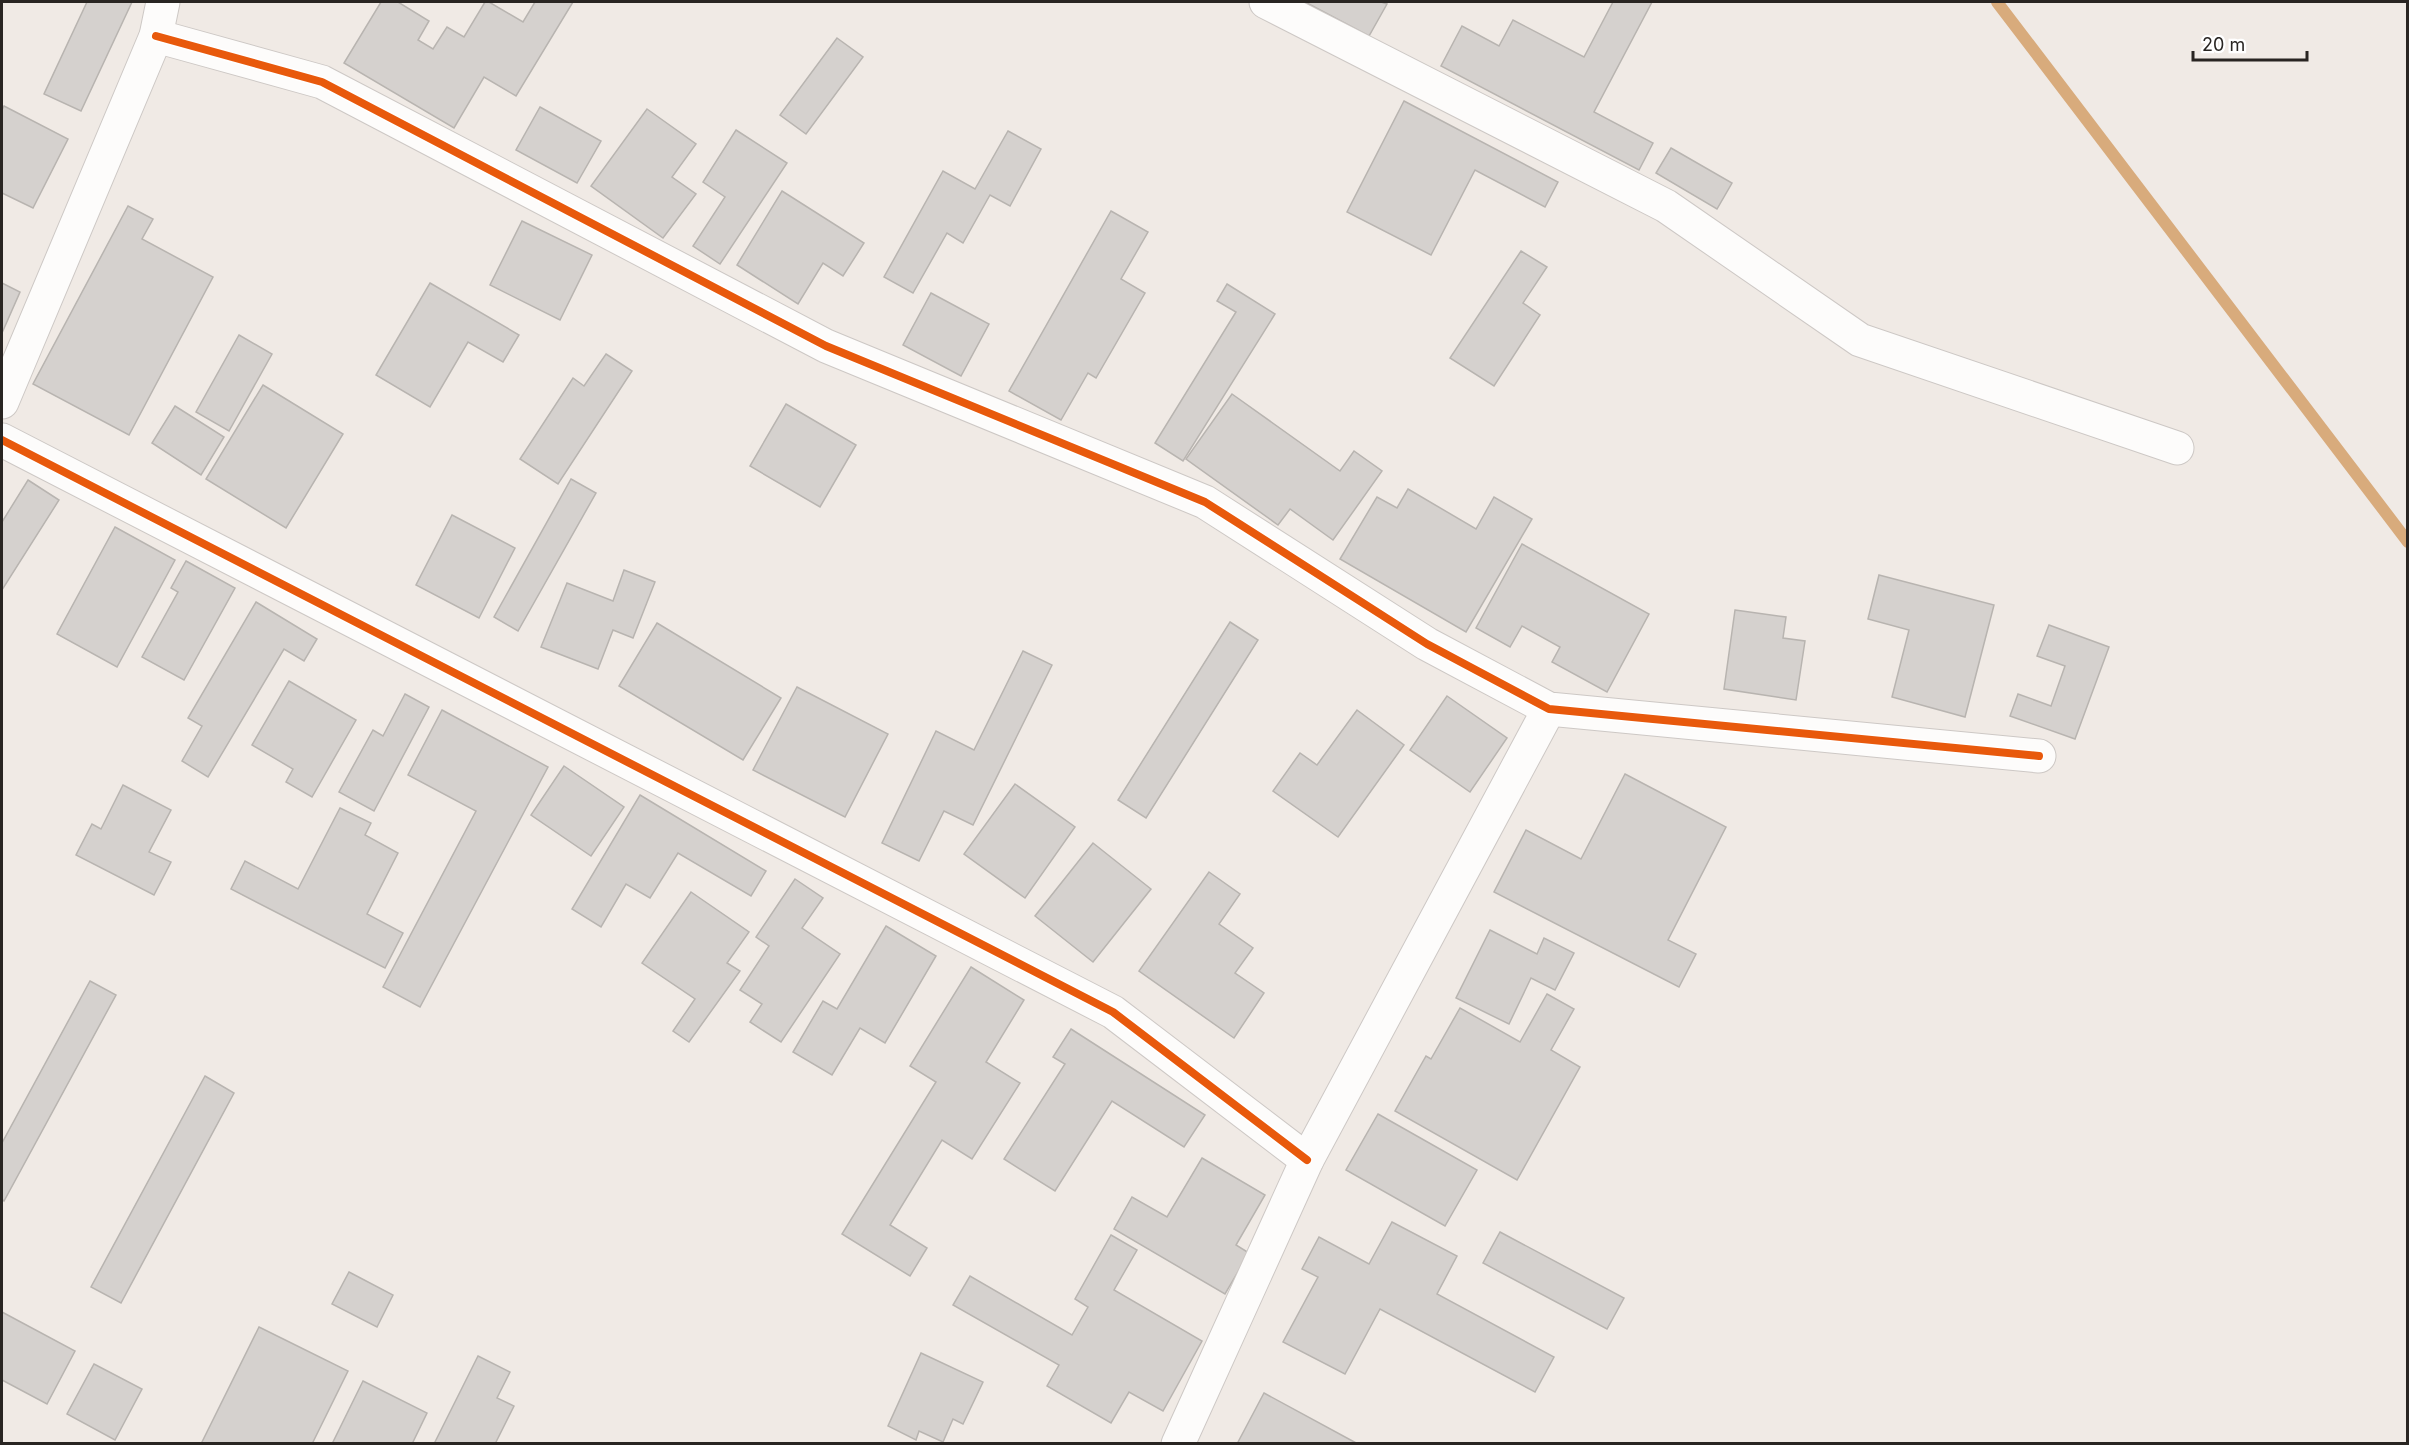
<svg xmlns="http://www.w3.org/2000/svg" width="2409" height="1445" viewBox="0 0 2409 1445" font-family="Inter,sans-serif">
<rect width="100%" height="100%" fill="#f0eae5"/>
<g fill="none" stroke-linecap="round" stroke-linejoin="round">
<!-- stream -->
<polyline stroke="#d8ab7c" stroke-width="12" points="1997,2 2408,542"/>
</g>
<!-- building -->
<g fill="#d5d1ce" stroke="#b8b4b0" stroke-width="1.5">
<polygon points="87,2 132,2 81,111 44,94"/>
<polygon points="381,2 398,2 429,21 418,40 433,49 447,27 464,37 485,2 489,2 523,22 535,2 573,2 516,96 484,77 454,128 344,63"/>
<polygon points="1305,2 1381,2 1387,4 1369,36"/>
<polygon points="1613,2 1652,2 1594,112 1653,143 1639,170 1441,66 1462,26 1499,46 1513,20 1584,57"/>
<polygon points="837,38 863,57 806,134 780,115"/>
<polygon points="1404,101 1558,182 1545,207 1475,170 1431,255 1347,212"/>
<polygon points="4,106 68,139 33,208 2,193 2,110"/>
<polygon points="540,107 601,141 577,183 516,150"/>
<polygon points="647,109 696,144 672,177 696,194 663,238 591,186"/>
<polygon points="736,130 787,163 720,264 693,246 725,197 703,182"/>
<polygon points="1008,131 1041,149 1010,206 990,195 963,243 947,233 913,293 884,277 943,171 975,189"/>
<polygon points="1671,148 1732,183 1717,209 1656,173"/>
<polygon points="782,191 864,243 843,276 823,263 798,304 737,265"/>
<polygon points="128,206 153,219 142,239 213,277 129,435 33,384"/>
<polygon points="1111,211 1148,232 1121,279 1145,293 1096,378 1088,373 1061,420 1009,391"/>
<polygon points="522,221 592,255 560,320 490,285"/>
<polygon points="1521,251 1547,267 1523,303 1540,315 1494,386 1450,358"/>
<polygon points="2,283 20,292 2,333"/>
<polygon points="430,283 519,335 503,362 468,342 430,407 376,375"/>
<polygon points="1227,284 1275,314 1183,461 1155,443 1236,312 1217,301"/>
<polygon points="931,293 989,324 961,376 903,345"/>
<polygon points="239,335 272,354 229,431 196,412"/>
<polygon points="606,354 632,371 558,484 520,459 573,378 584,386"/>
<polygon points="263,385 343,434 286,528 206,479"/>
<polygon points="1232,394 1340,471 1354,451 1382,471 1333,540 1290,509 1278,525 1186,459"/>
<polygon points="786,404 856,445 820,507 750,466"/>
<polygon points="175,406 224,437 201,475 152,443"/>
<polygon points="571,479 596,493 518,631 494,617"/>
<polygon points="28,480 59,500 2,590 2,522"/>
<polygon points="1408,489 1476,529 1494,497 1532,519 1466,632 1340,559 1377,497 1397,508"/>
<polygon points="452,515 515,548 479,618 416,585"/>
<polygon points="115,527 175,560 117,667 57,634"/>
<polygon points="1522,544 1649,614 1607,692 1552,662 1560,647 1522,626 1510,647 1476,628"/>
<polygon points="186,561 235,588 184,680 142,657 178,592 171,588"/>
<polygon points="624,570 655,582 633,638 613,630 598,669 541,647 567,583 613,601"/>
<polygon points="1879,575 1994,605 1965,717 1892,697 1909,630 1868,619"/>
<polygon points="256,602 317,639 304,661 284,649 208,777 182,761 202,726 188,718"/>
<polygon points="1735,610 1786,617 1783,638 1805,641 1796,700 1724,689"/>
<polygon points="1230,622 1258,640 1146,818 1118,800"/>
<polygon points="657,623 781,698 743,760 619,686"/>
<polygon points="2049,625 2109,647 2075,739 2010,716 2018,694 2051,706 2065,666 2037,656"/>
<polygon points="1023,651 1052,665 973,825 944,811 919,861 882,843 936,731 974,750"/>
<polygon points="289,681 356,720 312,797 286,782 293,769 252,745"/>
<polygon points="797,687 888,734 845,817 753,770"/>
<polygon points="405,694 429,707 374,811 339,792 373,730 383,736"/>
<polygon points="1447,696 1507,738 1470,792 1410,750"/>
<polygon points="442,710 548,767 420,1007 383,987 476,811 408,775"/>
<polygon points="1357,710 1404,745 1338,837 1273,791 1300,753 1317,765"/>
<polygon points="564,766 624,807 591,856 531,815"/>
<polygon points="1625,774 1726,827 1668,940 1696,954 1679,987 1494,892 1526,830 1581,859"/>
<polygon points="1015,784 1075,827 1025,898 964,854"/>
<polygon points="123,785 171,810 149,852 171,862 154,895 76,855 92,824 101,829"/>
<polygon points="640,795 766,871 751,896 678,853 650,898 626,884 601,927 572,909"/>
<polygon points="340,808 371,823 365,835 398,853 367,914 403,933 385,968 231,889 245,861 298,889"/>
<polygon points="1093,843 1151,889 1093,962 1035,916"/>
<polygon points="1209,872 1240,894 1219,924 1253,948 1235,973 1264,993 1234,1038 1139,971"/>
<polygon points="795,879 823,898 802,928 840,954 781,1042 750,1022 762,1004 740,990 769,946 756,937"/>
<polygon points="691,892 749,932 727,963 740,971 689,1042 673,1031 695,999 642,963"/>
<polygon points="886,926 936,956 885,1043 860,1028 832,1075 793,1052 823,1001 837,1009"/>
<polygon points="1490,930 1537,954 1544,938 1574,953 1555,990 1531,978 1509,1024 1456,998"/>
<polygon points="971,967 1024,1000 986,1062 1020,1083 972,1159 942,1140 890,1225 927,1248 910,1276 842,1234 936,1082 910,1066"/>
<polygon points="90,981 116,995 4,1201 2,1199 2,1143"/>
<polygon points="1547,994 1574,1009 1551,1050 1580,1067 1517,1180 1395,1111 1426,1056 1431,1059 1460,1008 1520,1042"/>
<polygon points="1071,1029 1205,1115 1184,1147 1112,1101 1055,1191 1004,1159 1065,1064 1053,1057"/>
<polygon points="205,1076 234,1093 121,1303 91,1287"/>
<polygon points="1378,1114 1477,1170 1445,1226 1346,1170"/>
<polygon points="1202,1158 1265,1195 1236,1245 1249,1253 1225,1294 1114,1229 1132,1197 1167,1217"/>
<polygon points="1392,1222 1457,1256 1437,1294 1554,1357 1535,1392 1380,1309 1345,1374 1283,1342 1318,1277 1302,1269 1319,1237 1369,1264"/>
<polygon points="1500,1232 1624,1298 1607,1329 1483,1263"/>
<polygon points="1111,1235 1137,1250 1114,1290 1202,1341 1163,1411 1129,1392 1111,1423 1047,1386 1059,1365 953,1305 970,1276 1072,1335 1088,1307 1075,1299"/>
<polygon points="349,1272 393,1295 377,1327 332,1304"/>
<polygon points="2,1312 75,1351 47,1404 2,1380"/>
<polygon points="259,1327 348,1371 312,1444 201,1444"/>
<polygon points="921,1353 983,1382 963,1424 953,1419 943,1442 919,1431 916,1440 888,1426"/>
<polygon points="478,1356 510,1372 497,1398 514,1406 495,1444 434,1444"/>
<polygon points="94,1364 142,1389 115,1440 67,1414"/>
<polygon points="363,1381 427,1413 412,1444 332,1444"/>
<polygon points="1264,1393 1358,1444 1237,1444"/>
</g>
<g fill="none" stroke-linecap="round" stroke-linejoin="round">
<defs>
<g id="minor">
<polyline points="1266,2 1666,206 1860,340 2177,448"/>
<polyline points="156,36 322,82 826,346 1205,502 1427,644 1549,709 2039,756"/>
<polyline points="2,402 156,36 163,2"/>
<polyline points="2,440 1113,1012 1307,1160"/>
<polyline points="1178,1444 1307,1160 1549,709"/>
</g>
</defs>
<!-- minor casing -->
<use href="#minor" stroke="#cdc8c5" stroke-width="35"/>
<!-- minor -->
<use href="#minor" stroke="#fdfcfb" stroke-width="33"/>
<defs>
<g id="cycleway">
<polyline points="156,36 322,82 826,346 1205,502 1427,644 1549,709 2039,756"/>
<polyline points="2,440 1113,1012 1307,1160"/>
</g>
</defs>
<!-- cycleway casing -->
<use href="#cycleway" stroke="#fff" stroke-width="11"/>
<!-- cycleway -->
<use href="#cycleway" stroke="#e8590c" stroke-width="8"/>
</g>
<!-- border -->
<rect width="2409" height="1445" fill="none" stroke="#292522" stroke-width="6"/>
<!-- scale -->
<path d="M2193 51v9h114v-9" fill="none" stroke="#292522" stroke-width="3"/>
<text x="2202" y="51" font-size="18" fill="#292522" stroke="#ffffff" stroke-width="4.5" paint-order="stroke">20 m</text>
</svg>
